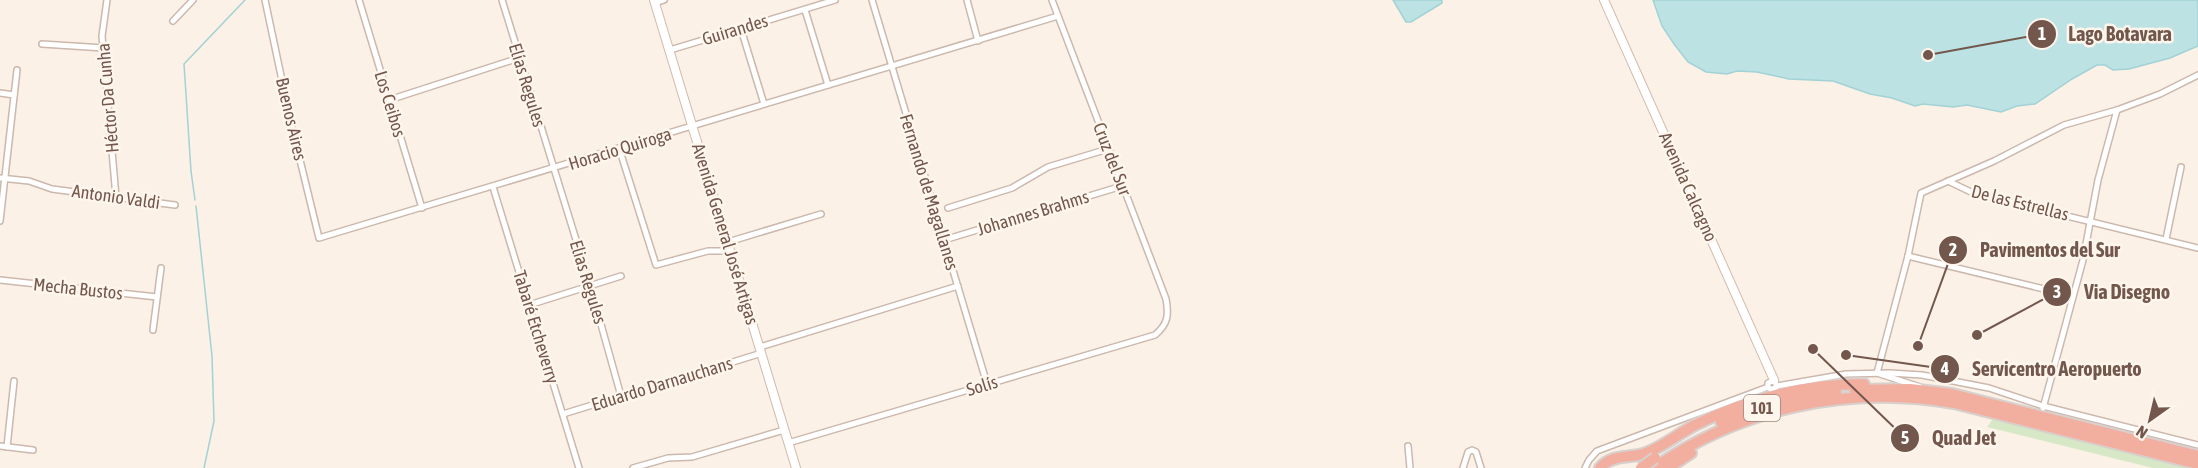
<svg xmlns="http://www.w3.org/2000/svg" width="2198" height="468" viewBox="0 0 2198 468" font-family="'Asap Condensed',sans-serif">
<rect width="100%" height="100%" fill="#fbf1e6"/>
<!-- green -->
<polygon fill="#d6e8c5" points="1993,419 2189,468 2153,468 1987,427"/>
<!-- water -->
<g fill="#bce2e4" stroke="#a2d2d5" stroke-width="1.5">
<polygon points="1393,0 1442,0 1442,3 1411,22 1406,22"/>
<polygon points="1653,0 2198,0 2198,46 2170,58 2129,69 2113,70 2105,65 2097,65 2072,79 2035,104 2017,106 2001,112 1967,105 1953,107 1923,104 1915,106 1892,98 1870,94 1833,81 1789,79 1757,72 1737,71 1727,74 1706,72 1688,62 1674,44 1662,26"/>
</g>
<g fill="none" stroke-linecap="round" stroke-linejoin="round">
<!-- stream -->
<g stroke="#a2d2d5" stroke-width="1.5">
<polyline points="195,200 191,171 184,64 245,0"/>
<polyline points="196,206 212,356 214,421 204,468"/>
</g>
<defs>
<g id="street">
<polyline points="107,0 102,36 116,197"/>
<polyline points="265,0 291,123 319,238 1058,16"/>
<polyline points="359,0 422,208"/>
<polyline points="502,0 590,285 621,396"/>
<polyline points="872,0 987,384"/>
<polyline points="967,0 978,41"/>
<polyline points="655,3 664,0"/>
<polyline points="805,10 828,85"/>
<polyline points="173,21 193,0"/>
<polyline points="741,29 764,104"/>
<polyline points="42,44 104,48"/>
<polyline points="670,50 835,0"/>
<polyline points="0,93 14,95"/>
<polyline points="389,100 519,58"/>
<polyline points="619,148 656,265 708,251 731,251"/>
<polyline points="0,178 29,181 52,189 175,205"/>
<polyline points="1948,181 1973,193 2198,248"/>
<polyline points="493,187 579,468"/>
<polyline points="948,208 1012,188 1048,167 1108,149"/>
<polyline points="0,221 17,70"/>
<polyline points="2166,239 2181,167"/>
<polyline points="944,240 1122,186"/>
<polyline points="728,242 821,214"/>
<polyline points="1908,256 2073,296"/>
<polyline points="0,280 157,297"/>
<polyline points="529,305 621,276"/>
<polyline points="153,330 161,268"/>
<polyline points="760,347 958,286"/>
<polyline points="1777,386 1774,380 1768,383 1768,387 1772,390 1777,386 1846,374 1890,373 1922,375 1989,388 2043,406 2198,445"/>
<polyline points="1920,387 1877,373 1908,256 1921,193 1994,161 2064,125 2117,110 2160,94 2198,75"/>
<polyline points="2043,408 2083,260 2098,180 2117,110"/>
<polyline points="563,414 762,353"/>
<path d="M788,443l367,-108c13,-11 14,-20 11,-36l-114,-299"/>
<polyline points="0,446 33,450"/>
<polyline points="1408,446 1410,468"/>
<polyline points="7,447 14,381"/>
<polyline points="633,468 668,458 692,457 784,430"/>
<polyline points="1463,468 1468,452 1472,450 1476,452 1481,468"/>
<polyline points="1585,468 1589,460 1597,451 1768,387"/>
</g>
<g id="secondary">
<polyline points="654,0 796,468"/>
<polyline points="1604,0 1774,380"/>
</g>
<g id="highway">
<polyline points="1855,390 1910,389 1952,394 2198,456"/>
<polyline points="1721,422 1776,403 1836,392"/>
<path d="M1600,468c13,-15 30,-9 46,-15 18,-7 32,-19 49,-28 52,-26 110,-41 169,-41"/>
<path d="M1654,468c88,-61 195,-83 300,-65l244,61"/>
<polyline points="1668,468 1691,453"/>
</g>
</defs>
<!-- street casing -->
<use href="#street" stroke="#ccb8ad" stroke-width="8"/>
<!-- secondary casing -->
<use href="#secondary" stroke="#d1baad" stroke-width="10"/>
<!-- highway casing -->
<use href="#highway" stroke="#d8d0cd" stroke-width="14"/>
<!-- street -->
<use href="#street" stroke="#fff" stroke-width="5"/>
<!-- secondary -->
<use href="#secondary" stroke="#fff" stroke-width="8"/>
<!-- highway -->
<use href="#highway" stroke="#f2afa0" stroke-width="10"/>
<defs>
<polyline id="highway-bridge" points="1641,468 1655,458"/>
</defs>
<!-- highway-bridge casing -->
<use href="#highway-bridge" stroke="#d8d0cd" stroke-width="14" stroke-linecap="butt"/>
<!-- highway-bridge -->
<use href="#highway-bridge" stroke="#f2afa0" stroke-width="10"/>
</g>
<g text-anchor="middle" stroke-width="5" stroke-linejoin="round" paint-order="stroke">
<!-- shield labels -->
<rect fill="#fef6ec" stroke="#9d877c" stroke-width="1.5" x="1744" y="395" width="36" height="26" rx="4.5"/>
<g font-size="16" font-weight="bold" fill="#73574c">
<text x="1762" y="414">101</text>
</g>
<!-- street labels -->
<g font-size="18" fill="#73574c" stroke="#fef6ec">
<text transform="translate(735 30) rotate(-17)" y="6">Guirandes</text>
<text transform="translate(527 85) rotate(73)" y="6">Elías Regules</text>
<text transform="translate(108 98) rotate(-95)" y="6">Héctor Da Cunha</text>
<text transform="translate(390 104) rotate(73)" y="6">Los Ceibos</text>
<text transform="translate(291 119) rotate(77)" y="6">Buenos Aires</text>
<text transform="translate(620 149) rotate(-17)" y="6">Horacio Quiroga</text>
<text transform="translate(1112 159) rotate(69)" y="6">Cruz del Sur</text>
<text transform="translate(1688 187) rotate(66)" y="6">Avenida Calcagno</text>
<text transform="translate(929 192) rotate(73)" y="6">Fernando de Magallanes</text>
<text transform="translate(116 197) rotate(8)" y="6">Antonio Valdi</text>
<text transform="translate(2020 203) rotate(14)" y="6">De las Estrellas</text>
<text transform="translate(1033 213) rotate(-17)" y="6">Johannes Brahms</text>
<text transform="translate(725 234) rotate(73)" y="6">Avenida General José Artigas</text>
<text transform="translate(588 282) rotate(73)" y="6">Elias Regules</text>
<text transform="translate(78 289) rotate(6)" y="6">Mecha Bustos</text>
<text transform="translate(536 327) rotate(73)" y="6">Tabaré Etcheverry</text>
<text transform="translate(662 384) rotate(-17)" y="6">Eduardo Darnauchans</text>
<text transform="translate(982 386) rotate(-17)" y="6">Solís</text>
</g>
</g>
<!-- callouts -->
<path fill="none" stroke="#73574c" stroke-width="2" d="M1928 55L2042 34M1918 346L1953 250M1977 335L2057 292M1846 355L1945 369M1813 349L1905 438"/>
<g fill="#73574c" stroke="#fef6ec" stroke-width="2">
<circle cx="1928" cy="55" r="6"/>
<circle cx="1918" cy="346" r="6"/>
<circle cx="1977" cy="335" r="6"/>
<circle cx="1846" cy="355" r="6"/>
<circle cx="1813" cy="349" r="6"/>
<circle cx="2042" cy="34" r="15"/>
<circle cx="1953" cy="250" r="15"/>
<circle cx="2057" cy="292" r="15"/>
<circle cx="1945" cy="369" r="15"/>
<circle cx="1905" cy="438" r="15"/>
</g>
<g font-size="18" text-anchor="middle" font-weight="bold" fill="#fff">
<text x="2042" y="40">1</text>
<text x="1953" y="256">2</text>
<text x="2057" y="298">3</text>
<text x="1945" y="375">4</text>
<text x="1905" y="444">5</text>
</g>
<g font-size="20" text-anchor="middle" font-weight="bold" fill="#73574c" stroke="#fef6ec" stroke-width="5" stroke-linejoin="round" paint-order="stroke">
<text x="2120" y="41">Lago Botavara</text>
<text x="2050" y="257">Pavimentos del Sur</text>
<text x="2127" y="299">Via Disegno</text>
<text x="2057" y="376">Servicentro Aeropuerto</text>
<text x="1964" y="445">Quad Jet</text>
</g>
<!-- north arrow -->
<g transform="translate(2150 420) rotate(214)" stroke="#fef6ec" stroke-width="4.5" paint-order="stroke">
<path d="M0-4.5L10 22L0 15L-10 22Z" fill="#73574c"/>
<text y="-9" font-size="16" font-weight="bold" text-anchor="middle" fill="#73574c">N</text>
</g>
</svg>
